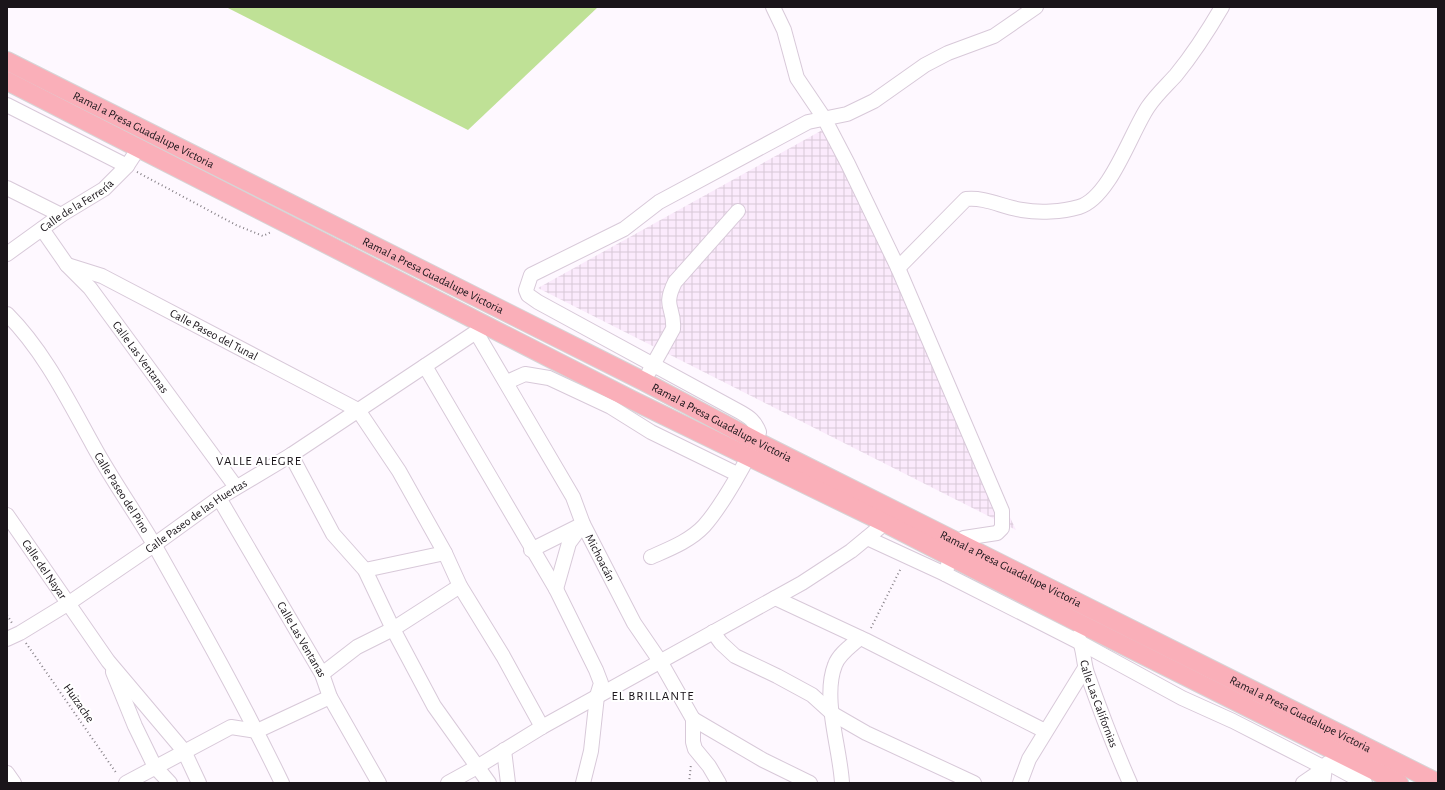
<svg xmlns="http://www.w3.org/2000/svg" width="1445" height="790" viewBox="0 0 1445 790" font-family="'Alegreya Sans',sans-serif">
<defs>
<pattern id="industrial-grid" width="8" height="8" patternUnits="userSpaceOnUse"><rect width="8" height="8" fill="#fbeafc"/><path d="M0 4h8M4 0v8" fill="none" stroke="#d7c8d7"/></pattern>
</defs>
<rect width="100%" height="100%" fill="#fef8ff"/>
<!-- industrial -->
<polygon fill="url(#industrial-grid)" points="826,128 1016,530 538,288"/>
<!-- garden -->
<polygon fill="#bfe196" points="226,7 598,7 468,130"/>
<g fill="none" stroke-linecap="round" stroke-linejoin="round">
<defs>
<g id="minor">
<path d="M773,7l11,23 13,48 27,40 24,46 50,104 104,243v17l-5,5 -33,5c-11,8 -15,24 -19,36"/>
<polyline points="7,105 127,166"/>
<polyline points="7,188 61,215"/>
<path id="s1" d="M42,229l25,36 23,23 146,199"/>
<path id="s2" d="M7,254l54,-39 43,-26 23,-23 11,-17"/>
<path id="s3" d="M67,265l35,11 256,134 41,61 46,82 15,33 43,70 39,71"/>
<path d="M898,268l68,-69c20,-2 36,8 56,11 17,3 40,2 57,-3 31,-9 52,-75 69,-100 8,-12 19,-22 28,-32 18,-22 32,-44 46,-68"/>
<path id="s4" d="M7,314c37,37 61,86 86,131 19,35 42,67 62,101 44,78 88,156 127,237"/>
<path id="s5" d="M476,332l97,165 10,27 51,99 26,38 33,58v23l2,7 14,17 10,17"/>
<polyline points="425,366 556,589 596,670 601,683 597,696 591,751 583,783"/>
<path d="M649,372l24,-43c2,-22 -11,-21 2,-47l63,-71"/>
<polyline points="507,382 525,374 549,378 611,407 651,432 737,474"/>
<polyline points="291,455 333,534 365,570 393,629 434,706 489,783"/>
<path id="s6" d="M219,498l103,176 8,23 49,86"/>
<path id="s7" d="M7,515l101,146 76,90 15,32"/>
<polyline points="867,538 945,574 1081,643 1182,698 1233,721 1325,768 1323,783"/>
<polyline points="531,550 581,525"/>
<path d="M651,557c18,-8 39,-16 53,-31 17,-19 47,-70 55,-94 -4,-11 -10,-15 -19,-20l-202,-110 -10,-7 -2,-5 5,-15 93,-46 35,-27 149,-80 39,-8 27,-13 51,-36 23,-12 46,-17 42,-29"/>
<polyline points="365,570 445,553"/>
<polyline points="556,589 569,543 583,524"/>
<polyline points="775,598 865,640 1045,731"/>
<polyline points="713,632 721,643 735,656 777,676 812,695 833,714 866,733 974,783"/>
<path id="s8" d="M1078,637c6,11 5,24 9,36 13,37 27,74 43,110"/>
<path id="s9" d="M7,639l13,-6 49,-30 85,-58 65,-47 72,-43 185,-123 9,-8"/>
<polyline points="113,672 135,726 155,767 170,783"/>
<polyline points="322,674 357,647 393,629 460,586"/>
<polyline points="693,719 763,760 810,783"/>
<polyline points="504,750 508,783"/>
<polyline points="1328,763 1365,783"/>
<polyline points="7,773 14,783"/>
<polyline points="126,783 231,727 257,731 330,697"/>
<polyline points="448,783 477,767 542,727 802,583 851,551 885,523"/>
<path d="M842,783c-2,-36 -20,-85 -7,-118 4,-11 16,-19 25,-27"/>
<polyline points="1020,783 1029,759 1085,668"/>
<polyline points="1303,783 1325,768 1327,764"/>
</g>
<g id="major">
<path id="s10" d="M7,61l636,320 113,60 682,342"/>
<polyline points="7,81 632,400 885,523 1075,621 1399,783"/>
</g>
</defs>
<!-- minor casing -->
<use href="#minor" stroke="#d8c9d9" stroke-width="16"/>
<!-- major casing -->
<use href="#major" stroke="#d6d5d6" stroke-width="20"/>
<!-- path -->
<g stroke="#878288" stroke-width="2" stroke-dasharray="1 3" stroke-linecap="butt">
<polyline points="137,172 236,225 263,236 271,232"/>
<polyline points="7,615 12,623"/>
<polyline points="871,628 901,568"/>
<polyline points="26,643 117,774"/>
<polyline points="689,783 691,764"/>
</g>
<!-- minor -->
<use href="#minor" stroke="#fff" stroke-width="14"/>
<!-- major -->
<use href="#major" stroke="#faafb9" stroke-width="18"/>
</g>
<g text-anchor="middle" stroke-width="4" stroke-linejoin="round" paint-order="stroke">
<!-- street labels -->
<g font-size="12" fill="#1a151a" stroke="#fff">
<text dy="4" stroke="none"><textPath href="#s10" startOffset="153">Ramal a Presa Guadalupe Victoria</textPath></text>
<text dy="4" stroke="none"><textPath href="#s2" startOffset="85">Calle de la Ferrería</textPath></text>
<text dy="4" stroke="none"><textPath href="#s10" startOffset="477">Ramal a Presa Guadalupe Victoria</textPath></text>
<text dy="4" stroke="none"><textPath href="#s3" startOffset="163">Calle Paseo del Tunal</textPath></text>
<text dy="4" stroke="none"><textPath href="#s1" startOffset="162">Calle Las Ventanas</textPath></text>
<text dy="4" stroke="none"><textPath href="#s10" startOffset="801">Ramal a Presa Guadalupe Victoria</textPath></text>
<text dy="4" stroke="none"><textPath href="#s4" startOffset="213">Calle Paseo del Pino</textPath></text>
<text dy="4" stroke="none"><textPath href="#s9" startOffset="226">Calle Paseo de las Huertas</textPath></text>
<text dy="4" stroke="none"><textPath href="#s5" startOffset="258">Michoacán</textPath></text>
<text dy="4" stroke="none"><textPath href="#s10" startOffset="1125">Ramal a Presa Guadalupe Victoria</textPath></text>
<text dy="4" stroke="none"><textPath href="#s7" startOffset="66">Calle del Nayar</textPath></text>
<text dy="4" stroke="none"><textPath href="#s6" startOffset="164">Calle Las Ventanas</textPath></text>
<text transform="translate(79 703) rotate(55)" y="4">Huizache</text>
<text dy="4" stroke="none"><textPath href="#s8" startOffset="70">Calle Las Californias</textPath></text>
<text dy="4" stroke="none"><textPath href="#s10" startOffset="1449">Ramal a Presa Guadalupe Victoria</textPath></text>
</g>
<!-- neighbourhood labels -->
<g font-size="13" letter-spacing="1" fill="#1a151a" stroke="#fff">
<text x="259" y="465">VALLE ALEGRE</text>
<text x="653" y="700">EL BRILLANTE</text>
</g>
</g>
<!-- border -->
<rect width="1445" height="790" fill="none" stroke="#1a151a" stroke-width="16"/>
</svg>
